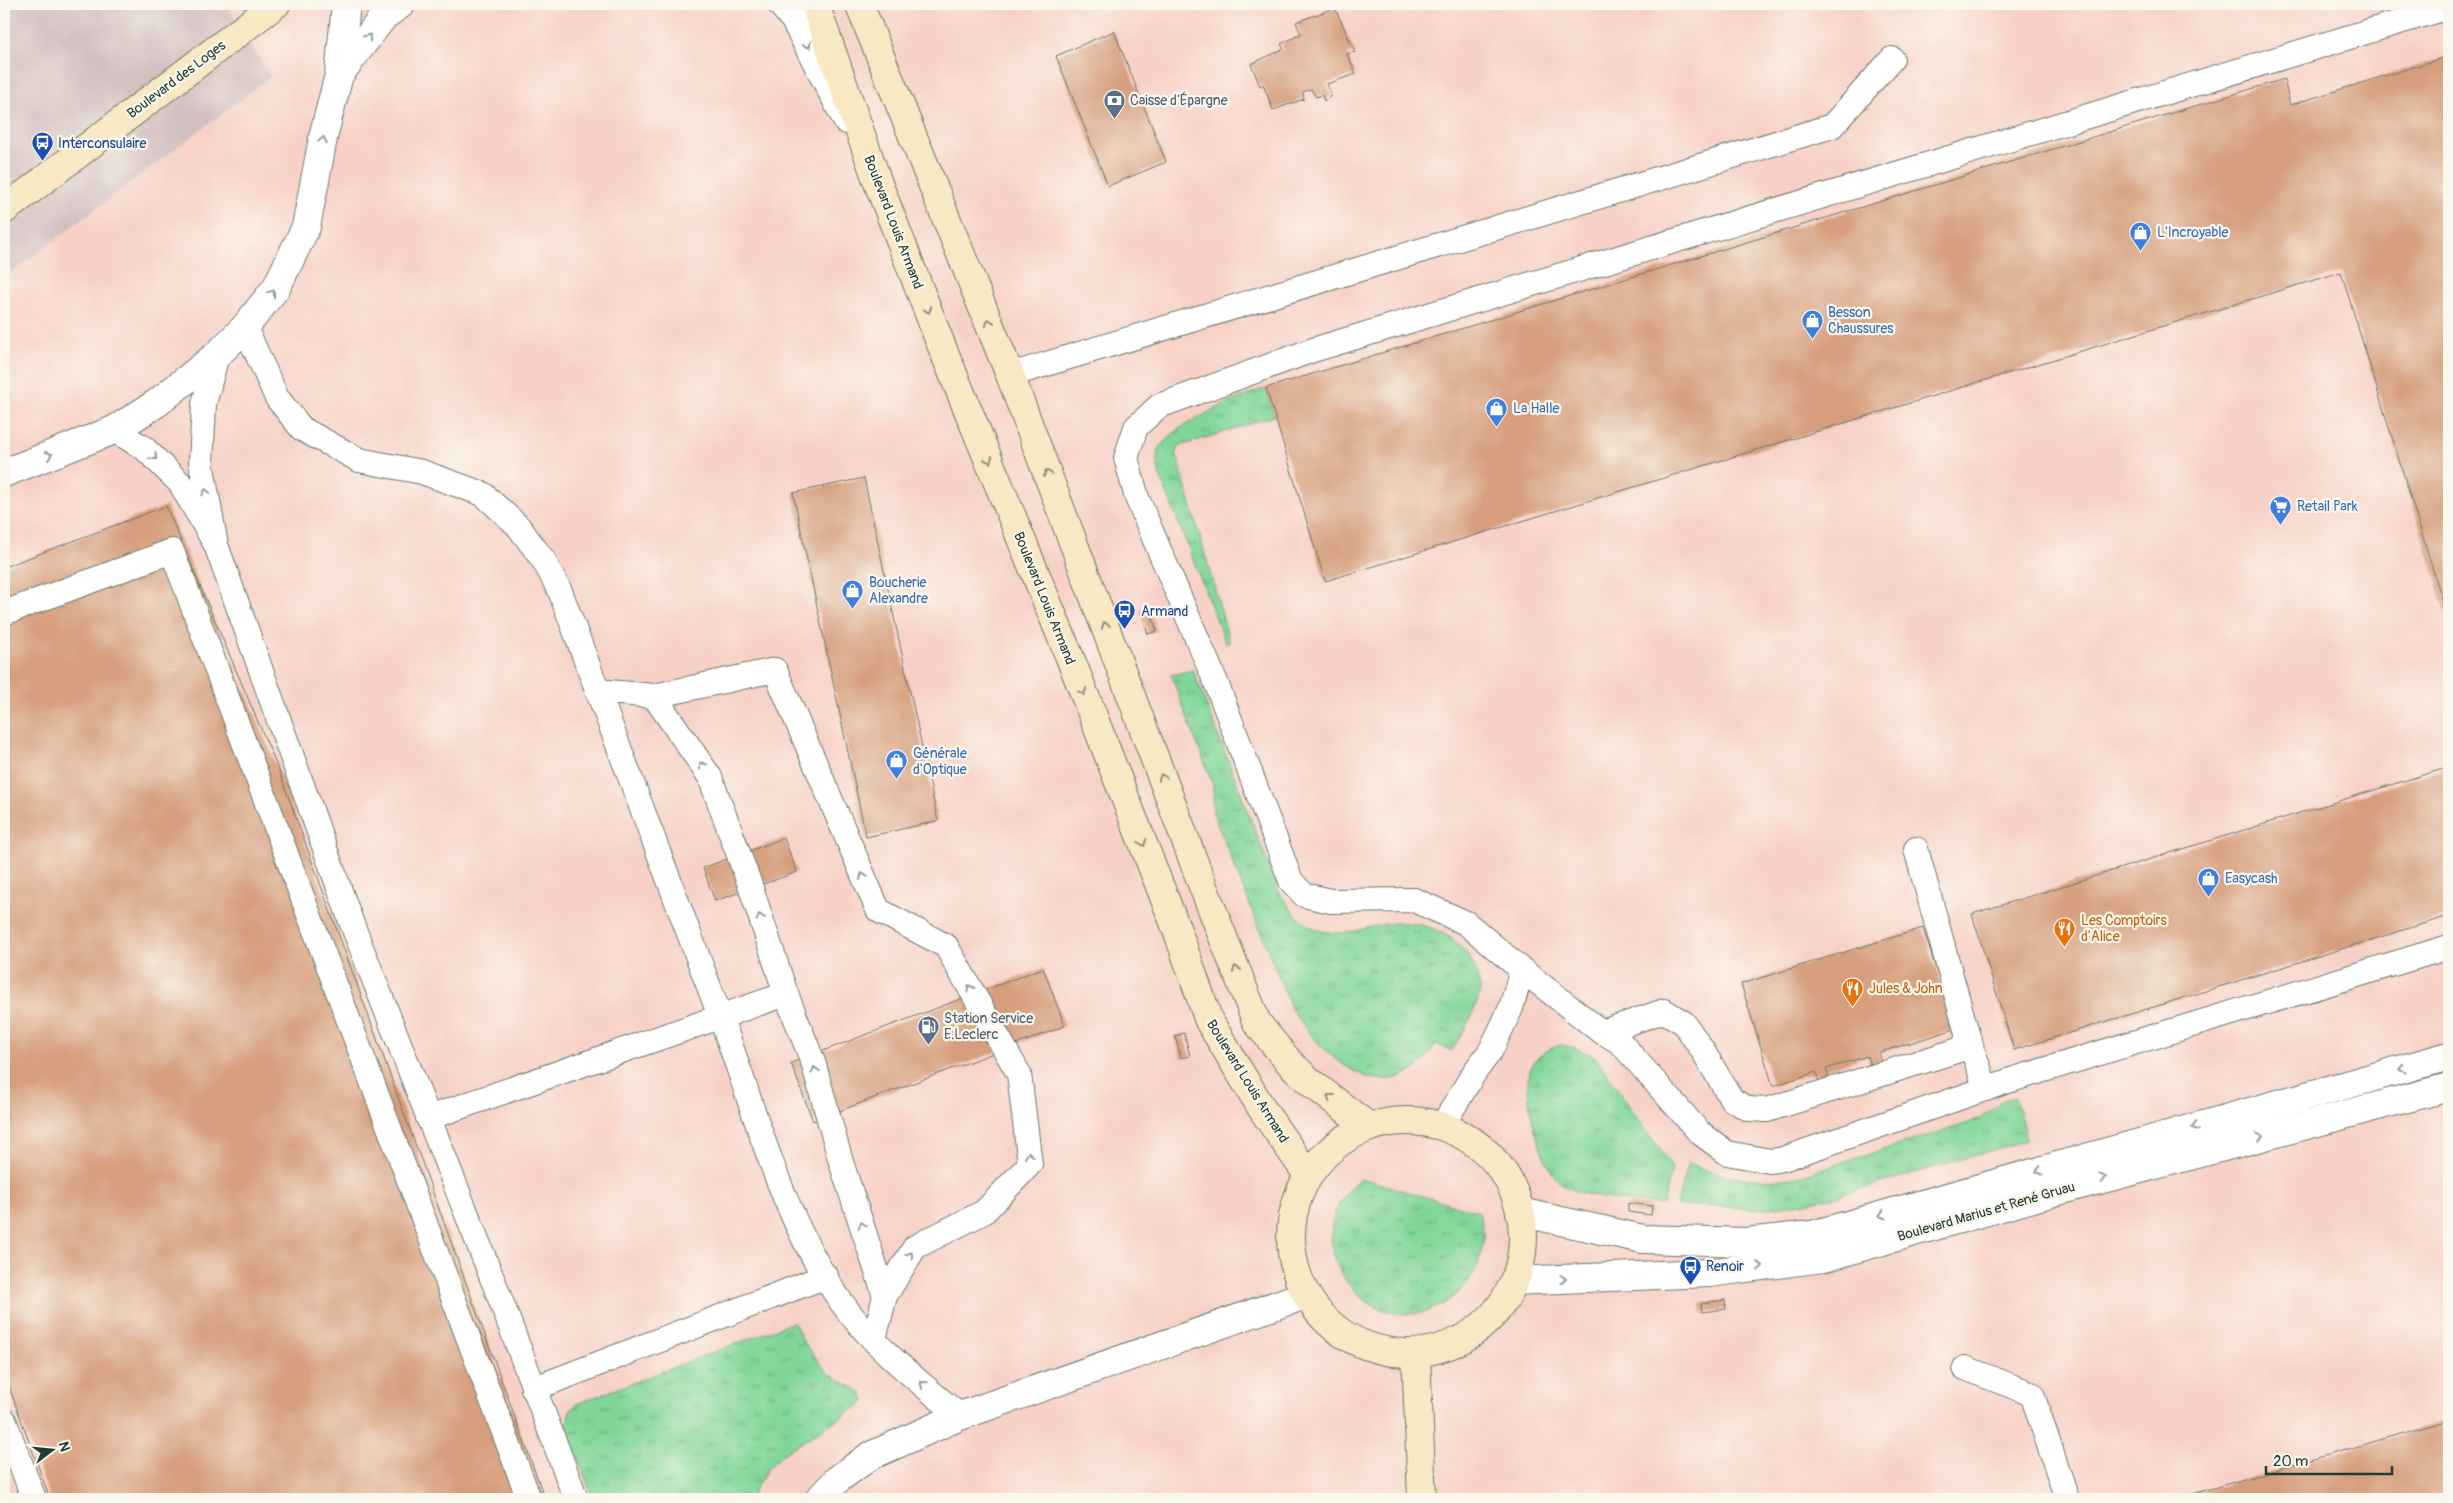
<svg xmlns="http://www.w3.org/2000/svg" width="2453" height="1503" viewBox="0 0 2453 1503" font-family="Pangolin,sans-serif">
<defs>
<pattern id="grass-tufts" width="24" height="20" patternUnits="userSpaceOnUse" patternTransform="scale(1.25)"><rect width="24" height="20" fill="#80d699"/><path d="M3 7l-1-3M5 7V3M7 7l1-3M15 17l-1-3M17 17v-4M19 17l1-3" fill="none" stroke="#68af7e"/></pattern>
</defs>
<rect width="100%" height="100%" fill="#fbf7ec"/>
<filter id="ink" filterUnits="userSpaceOnUse"><feTurbulence type="fractalNoise" baseFrequency=".02" numOctaves="2"/><feDisplacementMap in="SourceGraphic" scale="10" xChannelSelector="R" yChannelSelector="G"/><feConvolveMatrix kernelMatrix="1 2 1 2 8 2 1 2 1" color-interpolation-filters="sRGB"/></filter>
<filter id="wash" filterUnits="userSpaceOnUse"><feTurbulence type="fractalNoise" baseFrequency=".0096" numOctaves="4" result="noise"/><feDisplacementMap in="SourceGraphic" scale="20" xChannelSelector="R" yChannelSelector="G"/><feGaussianBlur stdDeviation="1.12" result="paint"/><feColorMatrix in="noise" values="0 0 0 0 0 0 0 0 0 0 0 0 0 0 0 0 0 1.4 0 .05"/><feComposite in="paint" operator="in"/></filter>
<g filter="url(#wash)">
<rect width="100%" height="100%" fill="#f6e3cb"/>
<!-- built -->
<polygon fill="#f7d1c7" points="226,4 2449,4 2449,1499 4,1499 4,278 271,78"/>
<!-- industrial -->
<polygon fill="#d2bfc0" points="4,4 226,4 271,77 4,278"/>
<!-- grass -->
<g fill="url(#grass-tufts)" stroke="#508a66">
<path d="M1266,388l8,28 -94,30 -4,6 54,191 -4,1 -67,-171c-2,-9 -4,-19 2,-27 18,-25 75,-47 105,-58z"/>
<path d="M1193,670l85,219c11,20 25,39 49,43 24,4 45,-8 68,-9 34,-3 74,18 82,52 1,5 3,10 3,15 -3,22 -18,43 -29,61l-15,-7c-44,75 -111,16 -144,-34l-79,-197v-28l-42,-110z"/>
<path d="M1560,1045l13,2 22,10 75,107 2,6 -9,35c-30,-4 -72,-5 -98,-19 -23,-12 -41,-87 -36,-111 3,-16 16,-25 31,-30z"/>
<path d="M2015,1097l12,43 -197,58 -64,11 -90,-4 12,-42c34,15 68,19 105,15l188,-59 22,-19z"/>
<path d="M1360,1178l119,34c2,8 5,18 4,26 -1,45 -42,82 -87,75 -44,-7 -72,-53 -63,-94 4,-17 15,-29 27,-41z"/>
<polygon points="794,1322 804,1343 829,1374 863,1393 865,1402 786,1452 768,1468 749,1499 593,1499 566,1425 570,1411 576,1404"/>
</g>
<g id="blocks">
<!-- building -->
<g fill="#d69e7d">
<polygon points="1335,8 1355,52 1347,54 1356,74 1327,84 1331,96 1324,101 1322,95 1316,97 1311,89 1303,92 1304,99 1273,110 1263,84 1260,86 1251,64 1284,49 1281,44 1301,34 1296,22"/>
<polygon points="1114,31 1166,162 1108,186 1056,56"/>
<polygon points="2449,56 2449,622 2341,272 1325,581 1266,388 2284,79 2290,105"/>
<polygon points="864,478 938,821 866,837 793,493"/>
<polygon points="166,506 279,771 545,1499 50,1499 4,1373 4,567"/>
<polygon points="1149,608 1157,631 1148,634 1141,611"/>
<polygon points="2449,767 2449,916 2014,1050 1972,914"/>
<polygon points="784,838 797,872 715,901 703,868"/>
<polygon points="1923,928 1955,1029 1878,1053 1883,1069 1872,1072 1867,1056 1826,1069 1832,1085 1821,1088 1816,1072 1773,1086 1741,984"/>
<polygon points="1043,968 1065,1026 813,1121 791,1063"/>
<polygon points="1184,1033 1190,1056 1181,1058 1175,1036"/>
<polygon points="1628,1203 1652,1206 1651,1215 1628,1212"/>
<polygon points="1725,1300 1726,1309 1702,1312 1701,1303"/>
<polygon points="2449,1420 2449,1499 2175,1499"/>
</g>
</g>
</g>
<g filter="url(#ink)">
<use href="#blocks" fill-opacity="0" stroke="#6a7769" stroke-width="1"/>
<g fill="none" stroke-linecap="round" stroke-linejoin="round">
<defs>
<g id="service">
<polyline points="2449,7 1313,350 1159,406 1136,427 1126,458 1137,498 1217,685 1291,881 1304,895 1331,901 1414,900 1466,923 1522,970 1595,1027 1621,1043 1699,1132 1727,1153 1770,1161 1783,1159 2011,1080 2449,947"/>
<path d="M245,327l32,71 25,31 57,31 63,12 61,22 35,32 26,35 16,30c53,142 107,283 160,425 36,96 61,202 122,287 31,43 77,79 118,113"/>
<polyline points="1010,375 1832,126 1892,59"/>
<polyline points="114,430 144,448 180,483 216,545 201,463 204,404 217,355"/>
<polyline points="216,545 352,924 496,1288 576,1499"/>
<polyline points="4,613 172,551 529,1499"/>
<polyline points="597,691 654,696 710,777 750,885 786,994 813,1062 841,1162 885,1296 874,1339"/>
<polyline points="654,696 775,670 878,910 946,946 1019,1074 1030,1164 984,1212 915,1247 885,1296"/>
<polyline points="1602,1032 1664,1011 1684,1023 1703,1051 1732,1100 1749,1109 1767,1110 1962,1049 1968,1037 1916,849"/>
<polyline points="1968,1037 1986,1089"/>
<polyline points="428,1118 786,994"/>
<polyline points="1442,1126 1474,1073 1491,1050 1511,1008 1522,970"/>
<polyline points="1965,1368 2032,1394 2067,1499"/>
<polyline points="533,1389 826,1276"/>
<polyline points="4,1420 34,1499"/>
</g>
<g id="minor">
<polyline points="782,4 795,20 847,120"/>
<polyline points="339,75 384,16 401,4"/>
<polyline points="4,473 114,430 157,403 217,355 245,327 276,288 306,227 324,133 339,75 346,4"/>
<polyline points="819,1499 838,1479 870,1456 960,1416 1305,1295"/>
</g>
<g id="tertiary">
<polyline points="1520,1212 1643,1239 1745,1242 1812,1235 2449,1056"/>
<polyline points="1514,1281 1709,1273 1823,1258 2050,1193 2449,1087"/>
</g>
<g id="secondary">
<polyline points="815,4 878,183 942,347 1073,665 1177,930 1209,1021 1264,1112 1308,1175"/>
<polyline points="859,4 1010,375 1204,889 1257,1023 1290,1063 1310,1082 1369,1127"/>
<polyline points="4,210 276,4"/>
<circle cx="1407" cy="1237" r="116"/>
<polyline points="1416,1354 1422,1499"/>
</g>
</defs>
<!-- service casing -->
<use href="#service" stroke="#6a7769" stroke-width="26"/>
<!-- minor casing -->
<use href="#minor" stroke="#6a7769" stroke-width="30"/>
<!-- tertiary casing -->
<use href="#tertiary" stroke="#6a7769" stroke-width="30"/>
<!-- secondary casing -->
<use href="#secondary" stroke="#6a7769" stroke-width="30"/>
<!-- service -->
<use href="#service" stroke="#fff" stroke-width="24"/>
<!-- minor -->
<use href="#minor" stroke="#fff" stroke-width="28"/>
<!-- tertiary -->
<use href="#tertiary" stroke="#fff" stroke-width="28"/>
<!-- secondary -->
<use href="#secondary" stroke="#f8e8c3" stroke-width="28"/>
</g>
<!-- one-way arrows -->
<defs><path id="oneway-chevron" d="M-2-3.5L2.5 0L-2 3.5" fill="none" stroke-width="1.6" stroke-linecap="round" stroke-linejoin="round" transform="scale(1.25)"/></defs>
<g stroke="#8f9e9a">
<use href="#oneway-chevron" transform="translate(368 37) rotate(-53)"/>
<use href="#oneway-chevron" transform="translate(808 45) rotate(63)"/>
<use href="#oneway-chevron" transform="translate(323 140) rotate(-79)"/>
<use href="#oneway-chevron" transform="translate(272 293) rotate(-53)"/>
<use href="#oneway-chevron" transform="translate(49 455) rotate(-21)"/>
<use href="#oneway-chevron" transform="translate(154 457) rotate(45)"/>
<use href="#oneway-chevron" transform="translate(206 492) rotate(-101)"/>
<use href="#oneway-chevron" transform="translate(702 765) rotate(-125)"/>
<use href="#oneway-chevron" transform="translate(863 876) rotate(-113)"/>
<use href="#oneway-chevron" transform="translate(760 917) rotate(-108)"/>
<use href="#oneway-chevron" transform="translate(970 988) rotate(-120)"/>
<use href="#oneway-chevron" transform="translate(2402 1069) rotate(164)"/>
<use href="#oneway-chevron" transform="translate(815 1070) rotate(-106)"/>
<use href="#oneway-chevron" transform="translate(2195 1127) rotate(164)"/>
<use href="#oneway-chevron" transform="translate(2260 1137) rotate(-15)"/>
<use href="#oneway-chevron" transform="translate(1029 1155) rotate(-97)"/>
<use href="#oneway-chevron" transform="translate(2039 1171) rotate(164)"/>
<use href="#oneway-chevron" transform="translate(2103 1178) rotate(-15)"/>
<use href="#oneway-chevron" transform="translate(1882 1215) rotate(164)"/>
<use href="#oneway-chevron" transform="translate(862 1225) rotate(-108)"/>
<use href="#oneway-chevron" transform="translate(910 1255) rotate(-58)"/>
<use href="#oneway-chevron" transform="translate(1760 1266) rotate(-7)"/>
<use href="#oneway-chevron" transform="translate(1563 1279) rotate(-2)"/>
<use href="#oneway-chevron" transform="translate(923 1384) rotate(-139)"/>
</g>
<g stroke="#8c927c">
<use href="#oneway-chevron" transform="translate(928 310) rotate(69)"/>
<use href="#oneway-chevron" transform="translate(989 322) rotate(-112)"/>
<use href="#oneway-chevron" transform="translate(989 460) rotate(68)"/>
<use href="#oneway-chevron" transform="translate(1047 473) rotate(-111)"/>
<use href="#oneway-chevron" transform="translate(1105 625) rotate(-111)"/>
<use href="#oneway-chevron" transform="translate(1083 692) rotate(69)"/>
<use href="#oneway-chevron" transform="translate(1162 777) rotate(-111)"/>
<use href="#oneway-chevron" transform="translate(1143 843) rotate(69)"/>
<use href="#oneway-chevron" transform="translate(1236 969) rotate(-112)"/>
<use href="#oneway-chevron" transform="translate(1330 1097) rotate(-143)"/>
</g>
</g>
<!-- icons -->
<defs>
<symbol id="bank-pin" viewBox="-11 -11 22 30"><path d="M0 17L-7.5 6A9.5 9.5 0 1 1 7.5 6Z" fill="#5c6f8a" stroke="#fbf7ec"/><path d="M-6-4H6V4H-6ZM0-2.3a2.3 2.3 0 1 0 0 4.6a2.3 2.3 0 1 0 0-4.6Z" fill="#fff"/></symbol>
<symbol id="bus-pin" viewBox="-11 -11 22 30"><path d="M0 17L-7.5 6A9.5 9.5 0 1 1 7.5 6Z" fill="#1a4fb4" stroke="#fbf7ec"/><path d="M-5-6H5V4H4V6H2V4H-2V6H-4V4H-5ZM-3.5-4V0h7V-4ZM-3.5 1.2v1.5H-2V1.2ZM2 1.2v1.5H3.5V1.2Z" fill="#fff"/></symbol>
<symbol id="shop-pin" viewBox="-11 -11 22 30"><path d="M0 17L-7.5 6A9.5 9.5 0 1 1 7.5 6Z" fill="#3f7fe0" stroke="#fbf7ec"/><path d="M-5-2.5h2.3a2.7 3.5 0 0 1 5.4 0H5L5.5 6h-11ZM-1.5-2.5h3a1.5 2.3 0 0 0-3 0Z" fill="#fff"/></symbol>
<symbol id="supermarket-pin" viewBox="-11 -11 22 30"><path d="M0 17L-7.5 6A9.5 9.5 0 1 1 7.5 6Z" fill="#3f7fe0" stroke="#fbf7ec"/><path d="M-6-5.5h2.5l.6 2H6L4.5 2H-2.5L-4.4-4H-6ZM-1.5 3.2a1.3 1.3 0 1 0 .1 0ZM3 3.2a1.3 1.3 0 1 0 .1 0Z" fill="#fff"/></symbol>
<symbol id="restaurant-pin" viewBox="-11 -11 22 30"><path d="M0 17L-7.5 6A9.5 9.5 0 1 1 7.5 6Z" fill="#e8710a" stroke="#fbf7ec"/><path d="M-5-6h1v4h1v-4h1v4h1v-4h1v5L-1.5 .5V6h-2V.5L-5-1ZM5-6V6H3V1.5H1.5Q1.5-4 5-6Z" fill="#fff"/></symbol>
<symbol id="fuel-pin" viewBox="-11 -11 22 30"><path d="M0 17L-7.5 6A9.5 9.5 0 1 1 7.5 6Z" fill="#5c6f8a" stroke="#fbf7ec"/><path d="M-5.5-6h7V0h2V4h1.3V-2.5L3-4.5l.8-.8L6-3V5H2.5V1h-1V6h-7ZM-4.2-4.7v3.2H.2V-4.7Z" fill="#fff"/></symbol>
</defs>
<g fill-rule="evenodd">
<use href="#bank-pin" x="1102" y="88" width="25" height="34"/>
<use href="#bus-pin" x="30" y="130" width="25" height="34"/>
<use href="#shop-pin" x="2128" y="220" width="25" height="34"/>
<use href="#shop-pin" x="1800" y="308" width="25" height="34"/>
<use href="#shop-pin" x="1484" y="396" width="25" height="34"/>
<use href="#supermarket-pin" x="2268" y="494" width="25" height="34"/>
<use href="#shop-pin" x="840" y="578" width="25" height="34"/>
<use href="#bus-pin" x="1112" y="598" width="25" height="34"/>
<use href="#shop-pin" x="884" y="748" width="25" height="34"/>
<use href="#shop-pin" x="2196" y="866" width="25" height="34"/>
<use href="#restaurant-pin" x="2052" y="916" width="25" height="34"/>
<use href="#restaurant-pin" x="1840" y="976" width="25" height="34"/>
<use href="#fuel-pin" x="916" y="1014" width="25" height="34"/>
<use href="#bus-pin" x="1678" y="1254" width="25" height="34"/>
</g>
<g text-anchor="middle" stroke-width="4.5" stroke-linejoin="round" paint-order="stroke">
<!-- street labels -->
<g font-size="14" fill="#1f3d34" stroke="#fbf7ec">
<text transform="translate(176 79) rotate(-37)" y="5">Boulevard des Loges</text>
<text transform="translate(894 222) rotate(69)" y="5">Boulevard Louis Armand</text>
<text transform="translate(1045 598) rotate(68)" y="5">Boulevard Louis Armand</text>
<text transform="translate(1248 1081) rotate(58)" y="5">Boulevard Louis Armand</text>
<text transform="translate(1986 1211) rotate(-16)" y="5">Boulevard Marius et René Gruau</text>
</g>
<!-- service labels -->
<g font-size="14" fill="#4e5e75" stroke="#fbf7ec" text-anchor="start">
<text x="1130" y="105">Caisse d'Épargne</text>
<text x="944" y="1023">Station Service<tspan x="944" dy="16">E.Leclerc</tspan></text>
</g>
<!-- transit labels -->
<g font-size="14" fill="#164399" stroke="#fbf7ec" text-anchor="start">
<text x="58" y="148">Interconsulaire</text>
<text x="1141" y="616">Armand</text>
<text x="1706" y="1271">Renoir</text>
</g>
<!-- shop labels -->
<g font-size="14" fill="#366cbe" stroke="#fbf7ec" text-anchor="start">
<text x="2157" y="237">L'Incroyable</text>
<text x="1828" y="317">Besson<tspan x="1828" dy="16">Chaussures</tspan></text>
<text x="1513" y="413">La Halle</text>
<text x="2297" y="511">Retail Park</text>
<text x="869" y="587">Boucherie<tspan x="869" dy="16">Alexandre</tspan></text>
<text x="913" y="758">Générale<tspan x="913" dy="16">d'Optique</tspan></text>
<text x="2225" y="883">Easycash</text>
</g>
<!-- food labels -->
<g font-size="14" fill="#c56008" stroke="#fbf7ec" text-anchor="start">
<text x="2081" y="925">Les Comptoirs<tspan x="2081" dy="16">d'Alice</tspan></text>
<text x="1869" y="993">Jules &amp; John</text>
</g>
</g>
<!-- margin -->
<rect width="2453" height="1503" fill="none" stroke="#fbf7ec" stroke-width="20"/>
<!-- north arrow -->
<g transform="translate(52 1450) rotate(74)" stroke="#fbf7ec" stroke-width="4" paint-order="stroke">
<path d="M0-4L9 19L0 12L-9 19Z" fill="#1f3d34"/>
<text y="-8" font-size="14" font-weight="bold" text-anchor="middle" fill="#1f3d34">N</text>
</g>
<!-- scale -->
<path d="M2266 1466v8h126v-8" fill="none" stroke="#1f3d34" stroke-width="2.5"/>
<text x="2273" y="1466" font-size="15" fill="#1f3d34" stroke="#fbf7ec" stroke-width="4" paint-order="stroke">20 m</text>
</svg>
